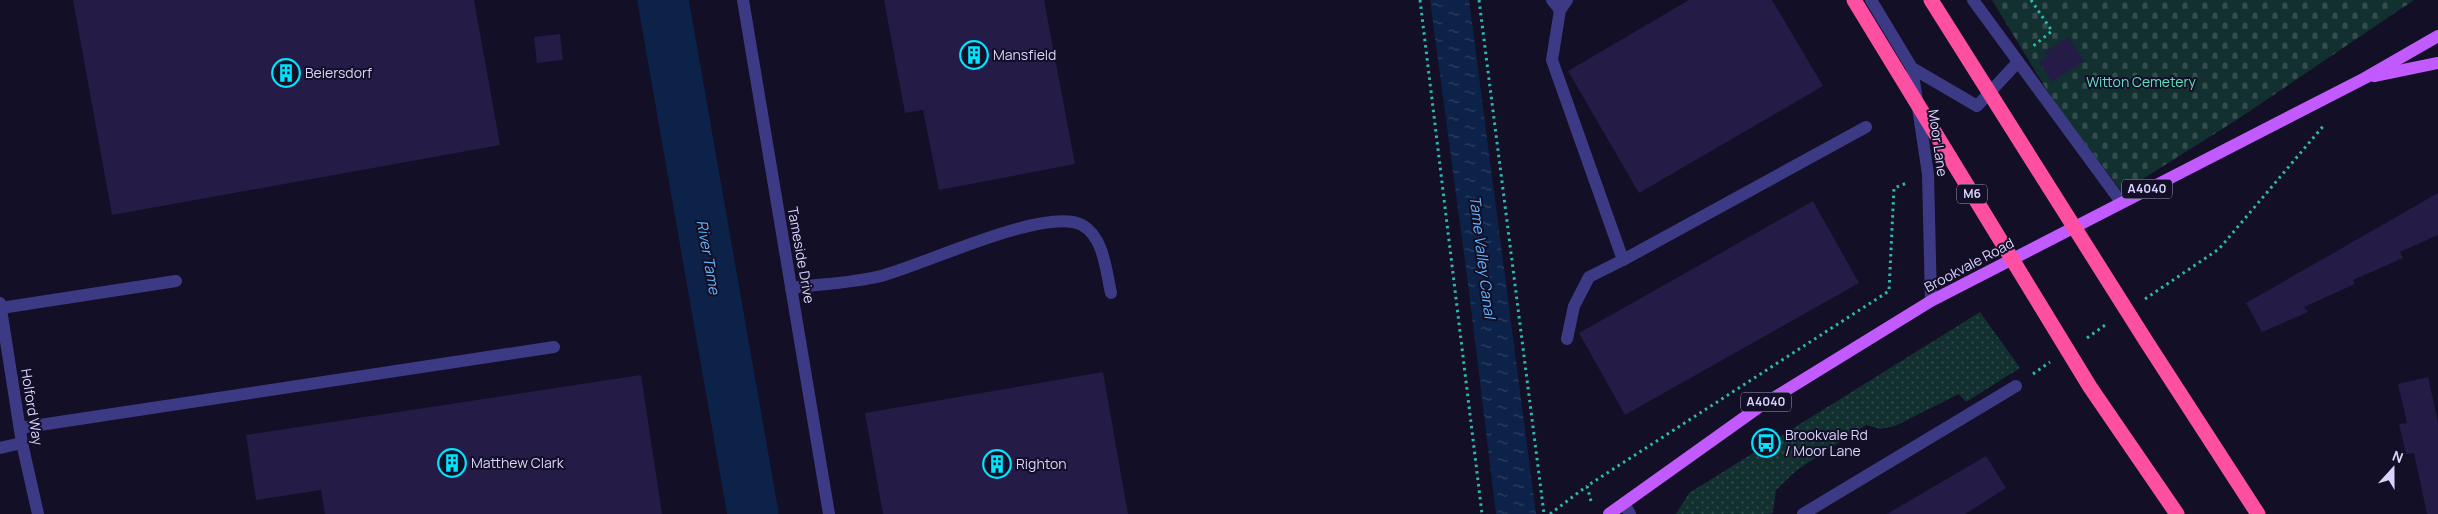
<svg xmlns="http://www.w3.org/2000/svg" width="2438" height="514" viewBox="0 0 2438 514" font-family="Manrope,sans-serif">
<defs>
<pattern id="green-dots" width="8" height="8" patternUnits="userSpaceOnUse" patternTransform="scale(1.25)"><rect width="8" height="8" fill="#12302f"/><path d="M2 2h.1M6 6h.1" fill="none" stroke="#344d4e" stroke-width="1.8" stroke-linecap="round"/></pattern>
<pattern id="cemetery-stones" width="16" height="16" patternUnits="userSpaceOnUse" patternTransform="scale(1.25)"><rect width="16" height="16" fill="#12302f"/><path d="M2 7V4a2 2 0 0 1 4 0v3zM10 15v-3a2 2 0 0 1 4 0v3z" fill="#344d4e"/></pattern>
<pattern id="water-ripples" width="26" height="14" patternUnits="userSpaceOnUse" patternTransform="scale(1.25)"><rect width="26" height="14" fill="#0c2248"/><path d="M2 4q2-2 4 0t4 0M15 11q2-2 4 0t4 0" fill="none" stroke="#2f4163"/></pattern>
</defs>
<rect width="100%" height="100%" fill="#130f26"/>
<!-- green -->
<polygon fill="url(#green-dots)" points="1980,312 2020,368 1966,402 1959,394 1895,426 1880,429 1866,425 1797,470 1776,490 1773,512 1770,514 1676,514 1689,493"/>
<!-- cemetery -->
<polygon fill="url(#cemetery-stones)" points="1992,0 2414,0 2238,119 2122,192 2056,105"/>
<!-- water -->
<polygon fill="url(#water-ripples)" points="1430,0 1469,0 1536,514 1496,514 1469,291"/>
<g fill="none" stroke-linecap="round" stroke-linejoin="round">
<!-- river -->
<polyline stroke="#0c2248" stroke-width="51" points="663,0 753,514"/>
</g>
<!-- building -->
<g fill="#241b47">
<polygon points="73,0 474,0 500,145 112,215"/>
<polygon points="884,0 1044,0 1075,164 939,190 923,110 905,113"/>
<polygon points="1689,0 1772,0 1823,86 1639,193 1568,71"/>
<polygon points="560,34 563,60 537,63 534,37"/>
<polygon points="2068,37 2084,61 2052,82 2039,62 2047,57 2044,53"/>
<polygon points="2438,193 2438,235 2400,252 2403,258 2353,280 2355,284 2304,307 2308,312 2262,332 2246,303"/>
<polygon points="1813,201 1859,283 1625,415 1579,333"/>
<polygon points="1103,372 1128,514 883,514 865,413"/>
<polygon points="641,375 662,514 325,514 321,490 256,500 246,435"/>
<polygon points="2428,377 2438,422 2438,514 2427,514 2414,453 2406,454 2399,424 2407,423 2398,384"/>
<polygon points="1986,456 2006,488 1965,514 1887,514"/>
</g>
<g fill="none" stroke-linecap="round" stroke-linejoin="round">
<!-- path -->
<g stroke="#2fb8b0" stroke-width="3" stroke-dasharray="2.5 4" stroke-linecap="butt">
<polyline points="1420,0 1482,514"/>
<polyline points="1479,0 1544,514"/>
<polyline points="2031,0 2052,31 2032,47"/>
<polyline points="2145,299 2219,249 2325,124"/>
<polyline points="2087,338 2108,323"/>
<polyline points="2033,374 2050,362"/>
<polyline points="1591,501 1587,486 1889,291 1894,188 1907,183"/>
<polyline points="1550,514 1587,486"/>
</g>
<!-- minor -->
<g stroke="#3d3a85" stroke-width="12">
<polyline points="743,0 829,514"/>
<polyline points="1552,0 1560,10"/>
<polyline points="1567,0 1560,10 1552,60 1623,260"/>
<polyline points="1871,0 1912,68 1928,174 1931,301"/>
<polyline points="1973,0 2121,202"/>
<polyline points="1912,68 1977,106 2018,62"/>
<path d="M791,288c29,-4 62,-5 90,-12 43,-11 164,-70 201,-51 22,12 24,46 29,68"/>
<polyline points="0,303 22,443 38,514"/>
<polyline points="1,308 176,281"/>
<polyline points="1567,339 1574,306 1589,277 1623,260 1866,127"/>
<polyline points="20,428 554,347"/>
<polyline points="0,448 22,443"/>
<polyline points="1624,503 1630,514"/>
<polyline points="1803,514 2016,386"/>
</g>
<!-- major -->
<g stroke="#c25bff" stroke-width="12">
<polyline points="2374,76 2438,63"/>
<polyline points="1609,514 1759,407 1931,301 2365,78 2438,36"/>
</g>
<!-- highway -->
<g stroke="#ff4fa3" stroke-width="15">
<polyline points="1854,0 2090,387 2177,514"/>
<polyline points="1931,0 2146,341 2258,514"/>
</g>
</g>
<!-- icons -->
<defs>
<symbol id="building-ring" viewBox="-11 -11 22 22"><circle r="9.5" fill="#130f26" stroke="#00e5ff" stroke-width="1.5"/><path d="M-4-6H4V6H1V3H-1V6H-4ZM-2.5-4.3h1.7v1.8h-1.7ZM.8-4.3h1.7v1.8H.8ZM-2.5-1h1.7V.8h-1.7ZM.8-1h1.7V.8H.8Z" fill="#00e5ff"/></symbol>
<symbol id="bus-ring" viewBox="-11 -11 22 22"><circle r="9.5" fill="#130f26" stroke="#00e5ff" stroke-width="1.5"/><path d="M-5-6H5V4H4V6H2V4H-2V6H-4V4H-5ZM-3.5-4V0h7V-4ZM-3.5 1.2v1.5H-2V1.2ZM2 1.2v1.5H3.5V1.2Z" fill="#00e5ff"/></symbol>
</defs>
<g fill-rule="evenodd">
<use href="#building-ring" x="958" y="39" width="32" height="32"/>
<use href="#building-ring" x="270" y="57" width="32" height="32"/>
<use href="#bus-ring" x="1750" y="427" width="32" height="32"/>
<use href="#building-ring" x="436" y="447" width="32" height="32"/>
<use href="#building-ring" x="981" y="448" width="32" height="32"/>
</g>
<g text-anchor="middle" stroke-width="4" stroke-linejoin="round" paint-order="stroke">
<!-- shield labels -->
<g fill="#130f26" stroke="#9e99be" stroke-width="1">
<rect x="2122" y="179.5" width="50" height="19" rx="4"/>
<rect x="1957" y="184.5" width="30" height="19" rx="4"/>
<rect x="1741" y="392.5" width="50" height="19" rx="4"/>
</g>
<g font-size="12" font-weight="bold" fill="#d9d4ff">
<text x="2147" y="193">A4040</text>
<text x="1972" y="198">M6</text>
<text x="1766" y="406">A4040</text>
</g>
<!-- poi labels -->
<g font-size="14" fill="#d9d4ff" stroke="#130f26" text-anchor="start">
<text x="993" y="60">Mansfield</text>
<text x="305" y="78">Beiersdorf</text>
<text x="1785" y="440">Brookvale Rd<tspan x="1785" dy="16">/ Moor Lane</tspan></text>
<text x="471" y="468">Matthew Clark</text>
<text x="1016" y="469">Righton</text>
</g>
<!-- park labels -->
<g font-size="14" fill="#5fe0c0" stroke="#130f26">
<text x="2141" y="87">Witton Cemetery</text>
</g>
<!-- street labels -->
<g font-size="14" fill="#d9d4ff" stroke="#130f26">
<text transform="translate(1938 143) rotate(82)" y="5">Moor Lane</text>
<text transform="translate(801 255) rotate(80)" y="5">Tameside Drive</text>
<text transform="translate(1969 265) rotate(-28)" y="5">Brookvale Road</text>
<text transform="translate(32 407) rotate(81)" y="5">Holford Way</text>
</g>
<!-- water labels -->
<g font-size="15" font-style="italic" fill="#62b6ff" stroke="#130f26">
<text transform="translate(708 257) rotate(80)" y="5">River Tame</text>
<text transform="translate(1482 257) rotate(83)" y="5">Tame Valley Canal</text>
</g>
</g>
<!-- north arrow -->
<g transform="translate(2393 469) rotate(21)" stroke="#130f26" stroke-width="4" paint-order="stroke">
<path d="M0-4L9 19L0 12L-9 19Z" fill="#d9d4ff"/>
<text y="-8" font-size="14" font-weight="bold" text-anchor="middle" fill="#d9d4ff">N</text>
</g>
</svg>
